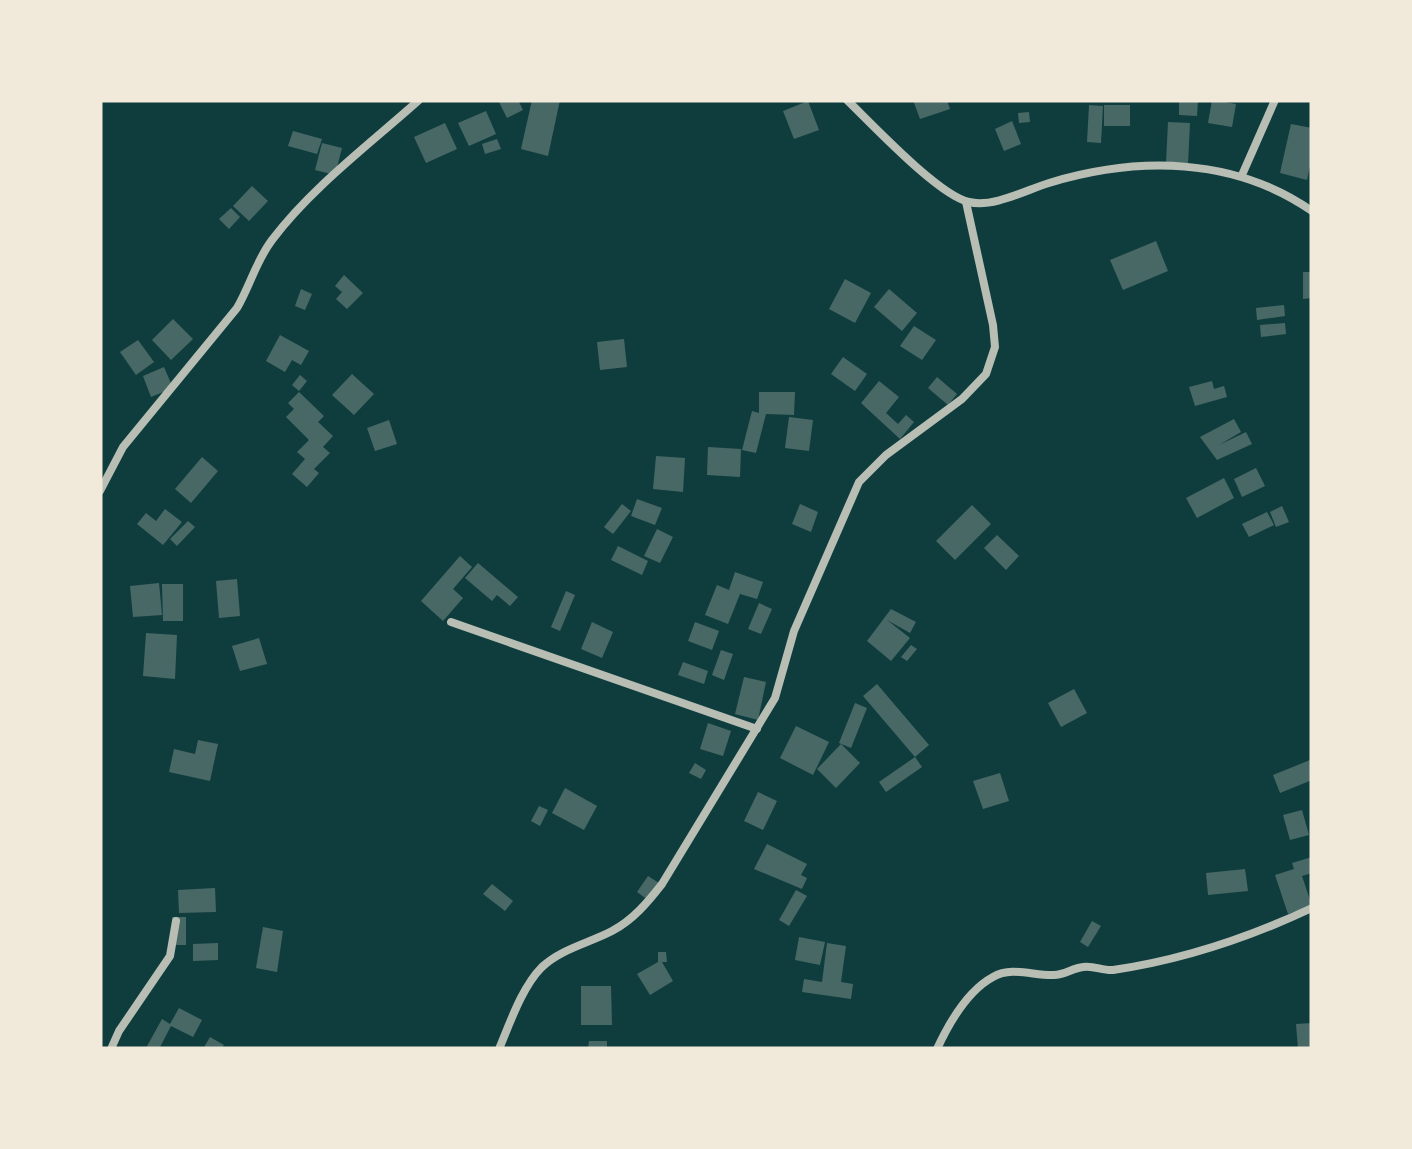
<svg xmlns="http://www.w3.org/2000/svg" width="1412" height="1149" viewBox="0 0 1412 1149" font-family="'Libre Baskerville',serif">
<rect width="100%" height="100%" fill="#0f3d3e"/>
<!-- building -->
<g fill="#486865">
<polygon points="498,100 518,100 523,110 507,118"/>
<polygon points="532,100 560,100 548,156 521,149"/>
<polygon points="913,100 947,100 950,109 920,119"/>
<polygon points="1179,100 1198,100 1197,116 1179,115"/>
<polygon points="1212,100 1236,104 1232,127 1208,123"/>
<polygon points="808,101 819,130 794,139 783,111"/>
<polygon points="1089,105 1103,106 1101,143 1087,142"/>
<rect x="1104" y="105" width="26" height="21"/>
<polygon points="486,111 496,134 469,146 458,123"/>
<polygon points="1029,112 1030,122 1019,123 1018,113"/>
<polygon points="1012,121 1021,144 1004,151 995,129"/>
<polygon points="1168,122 1190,123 1188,164 1166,163"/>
<polygon points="445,123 457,149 426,163 414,137"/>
<polygon points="1291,124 1312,128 1312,157 1307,180 1280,173"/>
<polygon points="293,131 322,139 317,154 288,146"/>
<polygon points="497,139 501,149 485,154 482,144"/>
<polygon points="322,143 342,148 335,175 315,170"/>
<polygon points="252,186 268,201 249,221 233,206"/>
<polygon points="231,208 240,217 229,229 219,219"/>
<polygon points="1156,241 1168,271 1123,290 1110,260"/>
<polygon points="1303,272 1312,272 1312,298 1303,299"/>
<polygon points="344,275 363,293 347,309 336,299 342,292 335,286"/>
<polygon points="845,279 871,293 855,323 829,309"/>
<polygon points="301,289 312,294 305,310 295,306"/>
<polygon points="889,289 917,313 902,331 874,307"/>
<polygon points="1284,305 1285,316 1257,320 1256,308"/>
<polygon points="173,319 193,339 171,360 152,340"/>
<polygon points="1285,323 1286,334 1261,337 1260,325"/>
<polygon points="914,326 936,340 922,360 900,346"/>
<polygon points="280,335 309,351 301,365 292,360 285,372 266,361"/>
<polygon points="624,339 627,367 600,370 597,342"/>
<polygon points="138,340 154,362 136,375 120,352"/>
<polygon points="843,357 867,374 855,391 831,374"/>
<polygon points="164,367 173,388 151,397 143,376"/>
<polygon points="352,374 374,394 354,415 332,395"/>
<polygon points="300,375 307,381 299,391 292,385"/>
<polygon points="937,377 957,394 948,405 928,388"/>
<polygon points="879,381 899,397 886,413 898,424 906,415 914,422 900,439 861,403"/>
<polygon points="1212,381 1214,389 1224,386 1227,397 1195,406 1189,387"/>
<polygon points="299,392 324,416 318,422 333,436 323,447 330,453 314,469 319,473 307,487 292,474 305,459 297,452 309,440 286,417 294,409 288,403"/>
<polygon points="759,392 795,392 794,415 766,414 756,453 742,450 752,411 759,413"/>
<polygon points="789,417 813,420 809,451 785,448"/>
<polygon points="1234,419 1241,432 1219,445 1246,432 1252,444 1217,460 1200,437"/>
<polygon points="389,420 397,444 375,451 367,428"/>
<polygon points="708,447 741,449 740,477 707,475"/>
<polygon points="656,456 685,458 683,492 653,489"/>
<polygon points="202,457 218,471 191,503 175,489"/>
<polygon points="1256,468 1265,486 1242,497 1234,479"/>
<polygon points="1224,478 1234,498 1197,518 1186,498"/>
<polygon points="637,499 662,508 655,525 631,516"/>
<polygon points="622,504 631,511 613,534 604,527"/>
<polygon points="800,504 818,512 811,532 792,524"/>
<polygon points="972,505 991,524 955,560 936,541"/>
<polygon points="1282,506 1289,522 1276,527 1270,512"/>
<polygon points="165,509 182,522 163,545 137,524 146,513 156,521"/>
<polygon points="1267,512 1274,525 1249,537 1242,524"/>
<polygon points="188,521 195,527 177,546 170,539"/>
<polygon points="657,529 673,537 660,563 644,556"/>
<polygon points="997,535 1019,556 1006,570 984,548"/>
<polygon points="618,546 648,561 642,575 611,560"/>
<polygon points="460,556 472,567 453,589 463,598 443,621 421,601"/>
<polygon points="478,563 518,597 510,606 497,595 492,601 465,578"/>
<polygon points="735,572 763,582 757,599 740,594 728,624 705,615 717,585 729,590"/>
<polygon points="237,579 240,616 219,618 216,581"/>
<polygon points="159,583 162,615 133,617 130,586"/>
<polygon points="162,584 183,584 183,621 163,621"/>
<polygon points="566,591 575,595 560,631 551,627"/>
<polygon points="759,603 772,609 761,634 748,629"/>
<polygon points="891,609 916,622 910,633 887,620 910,638 891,661 867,641"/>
<polygon points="592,622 613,632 602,658 581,649"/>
<polygon points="695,622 719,631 712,650 688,641"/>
<polygon points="146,633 177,635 175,679 143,676"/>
<polygon points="259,638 267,664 240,671 232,646"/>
<polygon points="911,645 917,649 907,661 901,657"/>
<polygon points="721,650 733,654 724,680 712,675"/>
<polygon points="683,662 708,671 704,684 678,675"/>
<polygon points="744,677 766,682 758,720 735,714"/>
<polygon points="877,684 929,745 915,757 922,767 886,792 879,782 915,757 863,696"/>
<polygon points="1074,689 1087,713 1061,727 1048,703"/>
<polygon points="855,703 867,708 851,748 839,743"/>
<polygon points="708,723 731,731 723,756 700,749"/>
<polygon points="796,726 829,742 813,775 780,758"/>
<polygon points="198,740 218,744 210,781 169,772 174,749 195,754"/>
<polygon points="841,744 860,763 836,788 817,769"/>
<polygon points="1310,760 1312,780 1280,793 1273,775"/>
<polygon points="695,763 706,770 701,779 689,773"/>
<polygon points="1000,773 1009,801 983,809 973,781"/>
<polygon points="565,788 597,806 584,830 552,813"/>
<polygon points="758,792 777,801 763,830 744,821"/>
<polygon points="539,806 548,810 540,826 531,821"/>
<polygon points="1302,810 1309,835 1290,840 1283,815"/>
<polygon points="767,844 807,864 801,875 807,878 802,889 754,869"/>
<polygon points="1312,857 1312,873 1302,876 1312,906 1288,914 1275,875 1294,869 1292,863"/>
<polygon points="1245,869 1248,891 1208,895 1206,873"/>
<polygon points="648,876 659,883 648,900 637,892"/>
<polygon points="492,884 513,901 505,911 483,894"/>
<polygon points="215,888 216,912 179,913 178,890"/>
<polygon points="796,890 807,896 789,926 779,920"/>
<polygon points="172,917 186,917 186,945 173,945"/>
<polygon points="1092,921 1101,926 1088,947 1080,942"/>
<polygon points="263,927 283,931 277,972 256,968"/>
<polygon points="799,937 825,942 820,965 795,960"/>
<polygon points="218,943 218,960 193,961 193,944"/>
<polygon points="827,943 846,946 841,982 853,984 851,999 802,992 804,979 822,982"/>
<polygon points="658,952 666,952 667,962 662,962 673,981 650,995 637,974 658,962"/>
<polygon points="581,986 611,986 612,1025 581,1025"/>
<polygon points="179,1008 202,1020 193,1037 171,1026 159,1049 146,1048 162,1019 170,1024"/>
<polygon points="1312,1023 1312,1049 1298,1049 1296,1024"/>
<polygon points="210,1037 224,1045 221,1049 203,1049"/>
<polygon points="589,1041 607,1041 607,1049 588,1049"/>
</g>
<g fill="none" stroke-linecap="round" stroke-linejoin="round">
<!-- minor -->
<g stroke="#b8beb3" stroke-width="8">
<path d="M847,100c25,24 91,95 122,102 24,6 57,-12 80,-19 89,-27 185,-26 263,28"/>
<polyline points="1242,175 1275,100"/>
<path d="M100,491l23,-44 114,-139c13,-22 19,-47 35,-68 39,-52 99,-97 147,-140"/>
<polyline points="451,622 757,729"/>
<polyline points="111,1049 119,1031 170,956 176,921"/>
<path d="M499,1049c11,-26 23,-62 43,-82 19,-18 47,-24 70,-36 21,-11 36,-29 50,-47l113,-186 19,-67 65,-149 27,-27 76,-56 24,-25 9,-27 -2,-22 -27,-123"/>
<path d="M937,1049c12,-26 30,-58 56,-72 19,-11 41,-1 61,-2 10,0 19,-7 29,-8 10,-2 20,4 30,3 69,-10 137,-33 199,-62"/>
</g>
</g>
<!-- border -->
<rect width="1412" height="1149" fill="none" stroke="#f1e9da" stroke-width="205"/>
</svg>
